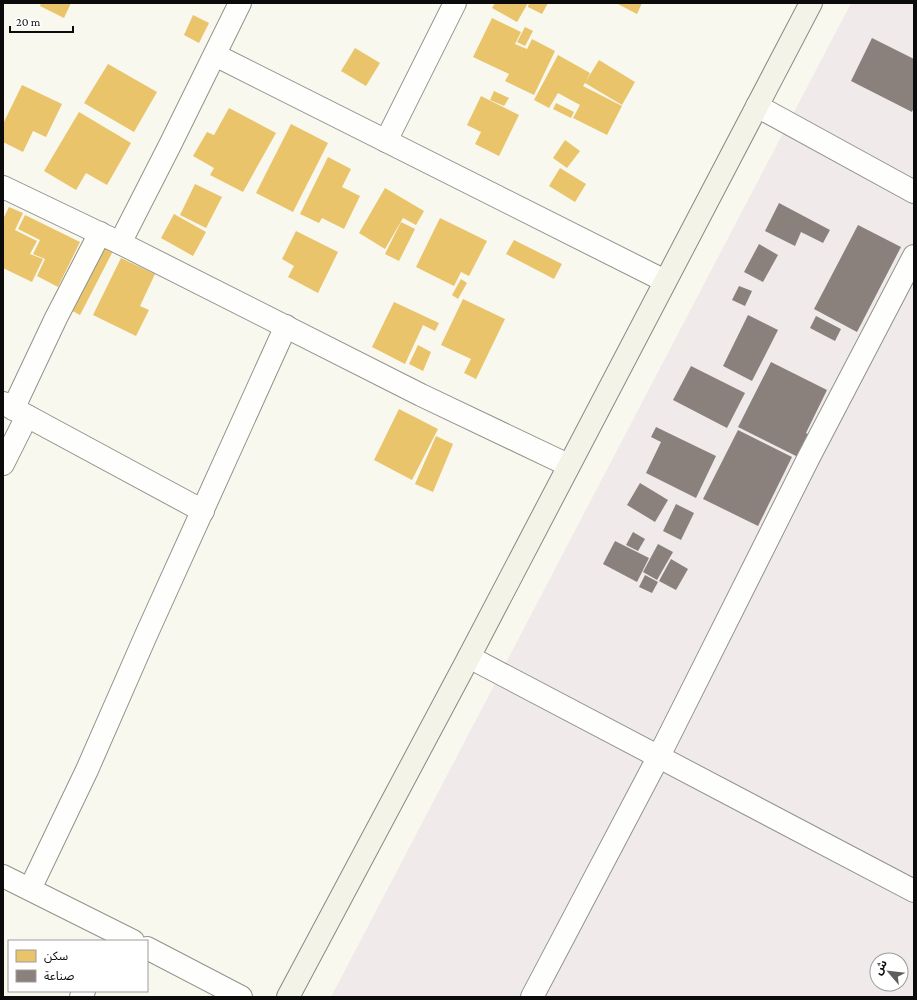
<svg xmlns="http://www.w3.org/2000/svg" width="917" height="1000" viewBox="0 0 917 1000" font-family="'Crimson Pro','Noto Sans Arabic',serif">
<rect width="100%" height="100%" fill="#f9f8ee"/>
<!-- industrial -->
<path fill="#f0eaeb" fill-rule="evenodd" d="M851,3h63v994h-583zM877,960h24v24h-24z"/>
<!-- homes -->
<g fill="#e9c46a">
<polygon points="41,3 71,3 64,18 40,6"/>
<polygon points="495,3 528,3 517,22 492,8"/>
<polygon points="529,3 548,3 542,14 528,7"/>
<polygon points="616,3 642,3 637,14"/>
<polygon points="193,15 209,23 199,43 184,35"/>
<polygon points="492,18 521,32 515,44 527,49 532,39 555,51 534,95 505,81 509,74 473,57"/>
<polygon points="525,27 533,31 525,46 517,42"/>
<polygon points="355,48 380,63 366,86 341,71"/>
<polygon points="558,55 590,73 586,81 599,60 635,82 622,105 585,83 583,86 622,106 607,135 573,118 580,105 558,93 549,108 534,100"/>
<polygon points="108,64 157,92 134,132 84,103"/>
<polygon points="22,85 62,104 46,137 33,131 23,152 3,142 3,124"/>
<polygon points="494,91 509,98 504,106 490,100"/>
<polygon points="481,96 519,115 499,156 475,144 481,132 467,125"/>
<polygon points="556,103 574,112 571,118 553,109"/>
<polygon points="229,108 276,133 243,192 210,175 214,168 193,156 207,132 214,135"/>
<polygon points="79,112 131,143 107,185 86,173 76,190 44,171"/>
<polygon points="291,124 328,143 293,212 256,193"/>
<polygon points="565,140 580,151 567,168 553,158"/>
<polygon points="328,157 351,169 342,187 360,196 344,229 322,218 319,223 300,214"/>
<polygon points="560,168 586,184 575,202 549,186"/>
<polygon points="195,184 222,197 206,228 180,215"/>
<polygon points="385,188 424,211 416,225 403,218 385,249 359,233"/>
<polygon points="9,207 23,213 15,230 37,241 30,254 43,259 32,282 3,268 3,219"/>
<polygon points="174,214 206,232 193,256 161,238"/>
<polygon points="25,215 80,242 58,287 37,276 45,259 33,254 40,240 18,229"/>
<polygon points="440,218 487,241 469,276 461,272 454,286 416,267"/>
<polygon points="401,222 415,229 399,261 385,254"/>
<polygon points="296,231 338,252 318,293 288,277 294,266 282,259"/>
<polygon points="85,236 113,251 80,315 52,300"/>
<polygon points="514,240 562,264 554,279 506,254"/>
<polygon points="121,258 155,274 140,306 149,310 136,336 93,315"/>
<polygon points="461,279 467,283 458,299 452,295"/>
<polygon points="463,299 505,319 476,379 464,373 471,359 441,345"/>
<polygon points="394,302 439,323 435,331 423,325 405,364 372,347"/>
<polygon points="418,345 431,352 423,371 409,364"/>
<polygon points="399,409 438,429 412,480 374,460"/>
<polygon points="436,436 453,444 433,492 415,484"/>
</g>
<!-- industry -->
<g fill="#8a817c">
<polygon points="872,38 914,59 914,107 912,112 851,81"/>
<polygon points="779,203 830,230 823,243 801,232 795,246 765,231"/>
<polygon points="858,225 901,247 857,332 814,309"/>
<polygon points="759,244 778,255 763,282 744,272"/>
<polygon points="739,286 752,291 745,306 732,300"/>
<polygon points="748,315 778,330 752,381 723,366"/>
<polygon points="816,316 841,329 835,341 810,328"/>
<polygon points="771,362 827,390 806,433 814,437 802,459 738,427"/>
<polygon points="691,366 745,393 727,428 673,400"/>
<polygon points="656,427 716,456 696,498 646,473 661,442 651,437"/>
<polygon points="738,430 792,457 758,526 703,499"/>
<polygon points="640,483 668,500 655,522 627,505"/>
<polygon points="676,504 694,513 681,540 663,531"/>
<polygon points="633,532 645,539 638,551 626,545"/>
<polygon points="615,541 649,558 637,582 603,564"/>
<polygon points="658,544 673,552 657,580 643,572"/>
<polygon points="671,559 688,569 676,590 659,581"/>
<polygon points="645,575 658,582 652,593 639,587"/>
</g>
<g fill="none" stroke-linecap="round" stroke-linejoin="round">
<defs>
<g id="street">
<polyline points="215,55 665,281"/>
<polyline points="757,106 914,192"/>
<polyline points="386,141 455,3"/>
<polyline points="3,187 120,243 421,395 568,465"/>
<polyline points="120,243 170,145 240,3"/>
<polyline points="3,403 203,511"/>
<polyline points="13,409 56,318 100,233"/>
<polyline points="3,464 27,416"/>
<polyline points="469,657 914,891"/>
<polyline points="3,876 133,941"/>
<polyline points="30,889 87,770 147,633 286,326"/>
<polyline points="147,948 241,997"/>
<polyline points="81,997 84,991"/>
<polyline points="532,997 659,756 809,457 914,256"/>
</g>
<polyline id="secondary" points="288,997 469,657 811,3"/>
</defs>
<!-- street casing -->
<use href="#street" stroke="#92928d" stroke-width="24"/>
<!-- secondary casing -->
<use href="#secondary" stroke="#898884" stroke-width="24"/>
<!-- street -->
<use href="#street" stroke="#fefefc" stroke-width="22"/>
<!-- secondary -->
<use href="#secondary" stroke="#f3f3e8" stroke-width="22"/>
</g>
<!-- border -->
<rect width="917" height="1000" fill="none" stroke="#0b0b0b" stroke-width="8"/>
<!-- legend -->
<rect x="8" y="940" width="140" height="52" fill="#ffffff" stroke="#9d9d9d"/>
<rect x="16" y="950" width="20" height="12" fill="#e9c46a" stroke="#9d9d9d"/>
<text x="44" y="960" font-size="12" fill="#0b0b0b">سكن</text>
<rect x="16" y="970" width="20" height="12" fill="#8a817c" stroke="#9d9d9d"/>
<text x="44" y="980" font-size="12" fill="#0b0b0b">صناعة</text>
<!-- north arrow -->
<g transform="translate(889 972) rotate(298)"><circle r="19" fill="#ffffff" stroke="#9d9d9d"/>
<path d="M0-3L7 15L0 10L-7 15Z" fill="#5e5e5a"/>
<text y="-6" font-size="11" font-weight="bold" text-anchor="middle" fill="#0b0b0b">ش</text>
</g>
<!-- scale -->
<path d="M10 26v6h63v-6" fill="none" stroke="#0b0b0b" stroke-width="2"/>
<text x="16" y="26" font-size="12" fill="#0b0b0b" stroke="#ffffff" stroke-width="3" paint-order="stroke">20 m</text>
</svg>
